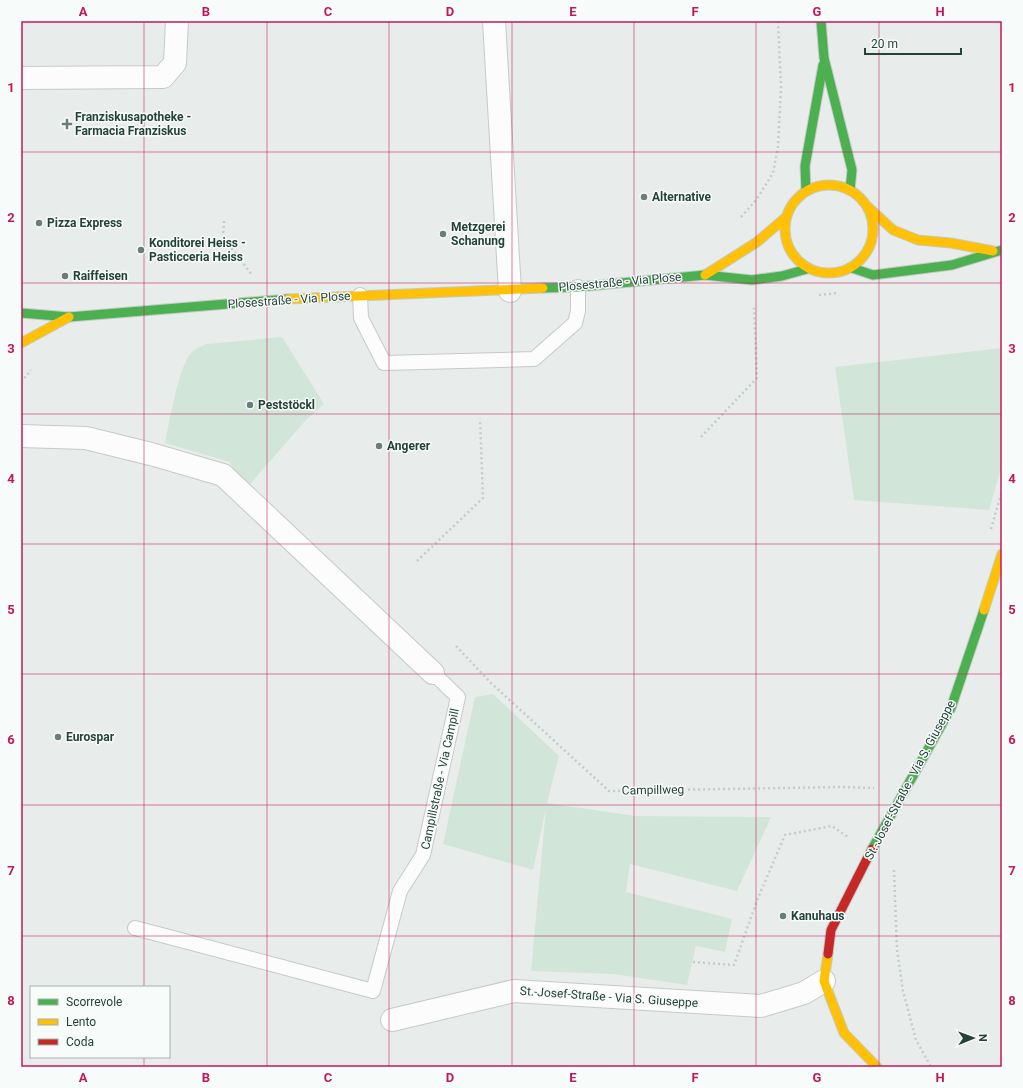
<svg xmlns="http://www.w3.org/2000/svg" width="1023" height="1088" viewBox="0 0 1023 1088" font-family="Roboto,sans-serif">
<rect width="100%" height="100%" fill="#e8edeb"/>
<!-- green -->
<g fill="#d1e6d8">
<path d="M282,337l42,67 -17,15 -57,65 -17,-14 -3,-8 -65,-19c4,-19 14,-78 26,-90 5,-5 10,-7 16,-9z"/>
<polygon points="1002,348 1002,465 989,510 854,500 835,367"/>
<polygon points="493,694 559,756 547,803 635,816 771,817 737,891 630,864 626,892 732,919 725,952 696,946 687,985 614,974 531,971 546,808 533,870 443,844 475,697"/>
</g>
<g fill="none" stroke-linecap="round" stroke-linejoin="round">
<defs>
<g id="lane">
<polyline points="360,295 361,318 384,363 534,359 575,323 578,311 578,287"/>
<polyline points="135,928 373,991 400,891 423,855 458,697 433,673"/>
</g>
<g id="street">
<polyline points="494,21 510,291"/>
<polyline points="21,78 163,77 175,63 177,21"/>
<polyline points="21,436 86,438 151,454 223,475 433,673"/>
<polyline points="392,1020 514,991 761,1006 804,993 824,981"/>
</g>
<g id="fast">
<polyline points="821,21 824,58 852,170 850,190"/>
<polyline points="806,191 805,166 823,65"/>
<polyline points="852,268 873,275 952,265 1002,250"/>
<polyline points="543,288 578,287 705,275 752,280 782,276 807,269"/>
<polyline points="21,313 69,317 288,299"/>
<polyline points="872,849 951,708 984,610"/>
</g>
<g id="slow">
<circle cx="829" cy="229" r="44"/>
<polyline points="867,206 893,230 918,240 951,243 993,251"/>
<polyline points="705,275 757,242 785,218"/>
<polyline points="288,299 543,288"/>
<polyline points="21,343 69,317"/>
<polyline points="984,610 1002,554"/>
<polyline points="828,954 824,981 844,1033 877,1067"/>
</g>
<polyline id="jam" points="828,954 831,930 872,849"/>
</defs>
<!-- lane casing -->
<use href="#lane" stroke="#c5cac8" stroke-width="16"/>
<!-- street casing -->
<use href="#street" stroke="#c5cac8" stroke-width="24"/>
<!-- fast casing -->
<use href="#fast" stroke="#c3cbc8" stroke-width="11"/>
<!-- slow casing -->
<use href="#slow" stroke="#c3cbc8" stroke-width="11"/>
<!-- jam casing -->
<use href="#jam" stroke="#c3cbc8" stroke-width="11"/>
<!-- path -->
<g stroke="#c3ccca" stroke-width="2.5" stroke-dasharray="2 3" stroke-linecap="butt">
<polyline points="741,217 757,199 773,173 778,147 781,87 778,21"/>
<polyline points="224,221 223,237 252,275"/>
<polyline points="819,295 837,293"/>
<polyline points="21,382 31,370"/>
<polyline points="701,437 757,378 754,308"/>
<polyline points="991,529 1002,491"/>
<polyline points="417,561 483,498 480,419"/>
<polyline points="456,646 491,683 609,791 841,787 874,788"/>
<polyline points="894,870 897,950 903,991 916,1040 931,1067"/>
<polyline points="693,962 734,965 758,898 785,835 832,826 848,837"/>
</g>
<!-- lane -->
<use href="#lane" stroke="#fcfcfc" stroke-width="14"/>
<!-- street -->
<use href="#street" stroke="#fcfcfc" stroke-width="22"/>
<!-- fast -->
<use href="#fast" stroke="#4caf50" stroke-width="9"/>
<!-- slow -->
<use href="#slow" stroke="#ffc107" stroke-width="9"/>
<!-- jam -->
<use href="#jam" stroke="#c62828" stroke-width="9"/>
</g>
<!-- grid -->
<path fill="none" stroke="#c2185b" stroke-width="1" stroke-opacity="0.55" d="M144,21v966M267,21v1046M389,21v1046M512,21v1046M634,21v1046M756,21v1046M879,21v1046M21,152h981M21,283h981M21,414h981M21,544h981M21,674h981M21,805h981M21,936h981M144,1057v10"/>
<!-- markers -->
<g fill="#697e78" stroke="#f7fbf9" stroke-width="1.5">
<path d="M65 118h4v4h4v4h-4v4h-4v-4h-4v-4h4z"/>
<circle cx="644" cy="197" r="4"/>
<circle cx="39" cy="223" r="4"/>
<circle cx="443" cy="234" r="4"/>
<circle cx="141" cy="250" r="4"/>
<circle cx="65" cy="276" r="4"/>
<circle cx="250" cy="405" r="4"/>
<circle cx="379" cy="446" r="4"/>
<circle cx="58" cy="737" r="4"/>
<circle cx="783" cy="916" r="4"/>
</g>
<g text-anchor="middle" stroke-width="3" stroke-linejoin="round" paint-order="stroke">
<!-- poi labels -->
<g font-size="12" font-weight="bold" fill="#24423a" stroke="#f7fbf9" text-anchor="start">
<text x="75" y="121">Franziskusapotheke -<tspan x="75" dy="14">Farmacia Franziskus</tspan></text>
<text x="652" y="201">Alternative</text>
<text x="47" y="227">Pizza Express</text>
<text x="451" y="231">Metzgerei<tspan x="451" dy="14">Schanung</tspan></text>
<text x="149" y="247">Konditorei Heiss -<tspan x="149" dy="14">Pasticceria Heiss</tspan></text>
<text x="73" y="280">Raiffeisen</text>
<text x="258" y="409">Peststöckl</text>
<text x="387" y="450">Angerer</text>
<text x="66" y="741">Eurospar</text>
<text x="791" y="920">Kanuhaus</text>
</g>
<!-- street labels -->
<g font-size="12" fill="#24423a" stroke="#f7fbf9">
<text transform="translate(620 282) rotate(-5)" y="4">Plosestraße - Via Plose</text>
<text transform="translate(289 300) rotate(-4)" y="4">Plosestraße - Via Plose</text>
<text transform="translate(440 779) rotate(-78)" y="4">Campillstraße - Via Campill</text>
<text transform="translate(910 780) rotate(-62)" y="4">St.-Josef-Straße - Via S. Giuseppe</text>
<text transform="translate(653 790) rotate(-1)" y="4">Campillweg</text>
<text transform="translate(609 997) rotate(4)" y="4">St.-Josef-Straße - Via S. Giuseppe</text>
</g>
</g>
<!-- border -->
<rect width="1023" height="1088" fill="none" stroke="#f7fbf9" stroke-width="44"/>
<!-- legend -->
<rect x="30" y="986" width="140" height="72" fill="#f7fbf9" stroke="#a3b1ad"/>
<rect x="38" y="999" width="20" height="6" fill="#4caf50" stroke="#a3b1ad"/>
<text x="66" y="1006" font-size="12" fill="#24423a">Scorrevole</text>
<rect x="38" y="1019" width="20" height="6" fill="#ffc107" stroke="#a3b1ad"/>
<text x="66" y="1026" font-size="12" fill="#24423a">Lento</text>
<rect x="38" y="1039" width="20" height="6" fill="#c62828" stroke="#a3b1ad"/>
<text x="66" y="1046" font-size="12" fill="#24423a">Coda</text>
<!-- north arrow -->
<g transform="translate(973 1038) rotate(89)" stroke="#f7fbf9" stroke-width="3" paint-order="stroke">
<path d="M0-3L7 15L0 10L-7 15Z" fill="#24423a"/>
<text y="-6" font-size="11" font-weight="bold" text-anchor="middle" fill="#24423a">N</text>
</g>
<!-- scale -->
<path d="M865 48v6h96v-6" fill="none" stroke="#24423a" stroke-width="2"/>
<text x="871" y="48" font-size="12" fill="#24423a" stroke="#f7fbf9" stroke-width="3" paint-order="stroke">20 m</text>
<rect x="22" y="22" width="979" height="1044" fill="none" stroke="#c2185b" stroke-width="1.5"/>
<g font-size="13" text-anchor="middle" font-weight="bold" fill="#c2185b">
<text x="83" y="16">A</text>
<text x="206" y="16">B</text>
<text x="328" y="16">C</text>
<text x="450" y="16">D</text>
<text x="573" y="16">E</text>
<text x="695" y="16">F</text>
<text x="817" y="16">G</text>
<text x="940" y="16">H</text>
<text x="11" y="92">1</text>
<text x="1012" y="92">1</text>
<text x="11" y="222">2</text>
<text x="1012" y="222">2</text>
<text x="11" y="353">3</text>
<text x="1012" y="353">3</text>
<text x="11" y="483">4</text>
<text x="1012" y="483">4</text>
<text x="11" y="614">5</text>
<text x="1012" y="614">5</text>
<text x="11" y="744">6</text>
<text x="1012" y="744">6</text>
<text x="11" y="875">7</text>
<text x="1012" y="875">7</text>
<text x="11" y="1005">8</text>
<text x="1012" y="1005">8</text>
<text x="83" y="1082">A</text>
<text x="206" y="1082">B</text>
<text x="328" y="1082">C</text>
<text x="450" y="1082">D</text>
<text x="573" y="1082">E</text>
<text x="695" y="1082">F</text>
<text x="817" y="1082">G</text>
<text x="940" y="1082">H</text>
</g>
</svg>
